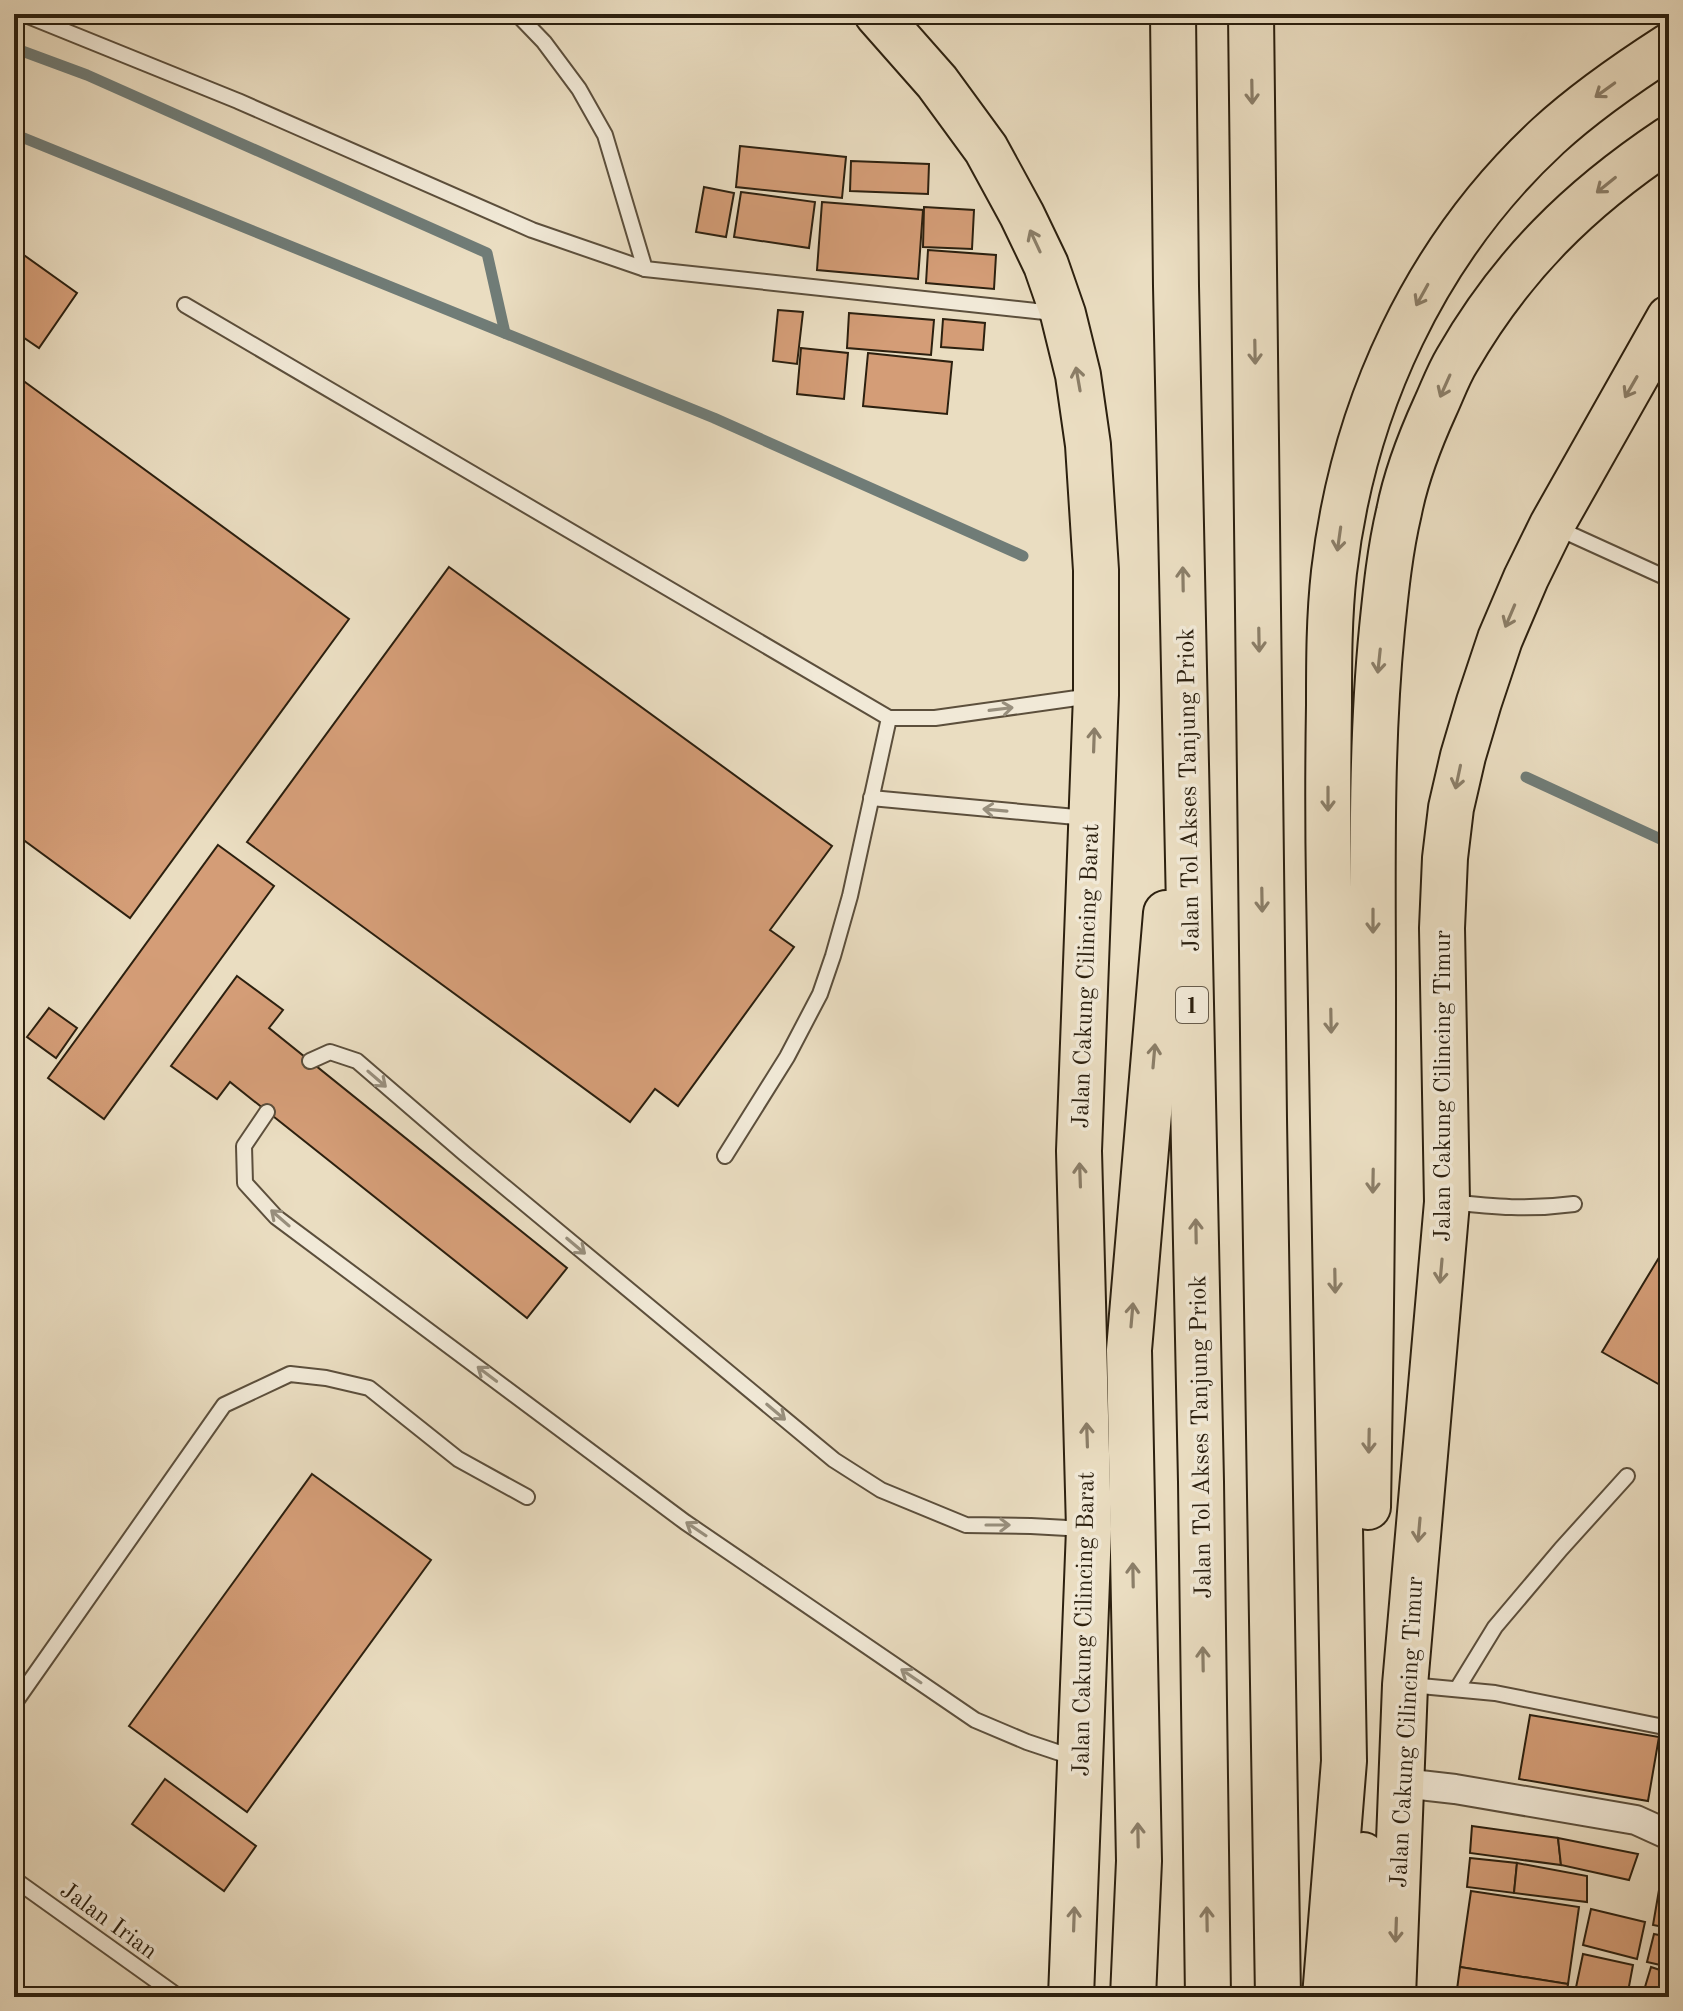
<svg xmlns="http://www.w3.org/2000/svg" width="1683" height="2011" viewBox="0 0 1683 2011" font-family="'Old Standard TT',serif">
<rect width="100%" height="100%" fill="#eaddc1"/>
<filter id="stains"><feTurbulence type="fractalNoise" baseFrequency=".0025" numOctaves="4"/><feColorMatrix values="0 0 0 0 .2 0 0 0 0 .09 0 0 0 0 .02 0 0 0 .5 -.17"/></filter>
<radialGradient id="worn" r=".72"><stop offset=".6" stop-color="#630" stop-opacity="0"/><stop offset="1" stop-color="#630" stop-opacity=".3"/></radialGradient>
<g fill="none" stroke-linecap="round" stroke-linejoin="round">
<!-- stream -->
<g stroke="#707c77" stroke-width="11">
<polyline points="14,48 87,75 487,253 505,333"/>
<polyline points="14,134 714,418 1023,556"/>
<polyline points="1526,777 1669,843"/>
</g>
</g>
<!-- building -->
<g fill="#d49d77" stroke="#2c200f" stroke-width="2">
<polygon points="740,146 846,157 842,198 736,187"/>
<polygon points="851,161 929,164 928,194 850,191"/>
<polygon points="704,187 734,193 726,237 696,232"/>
<polygon points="741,192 815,202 809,248 734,237"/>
<polygon points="822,202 923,210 918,279 817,270"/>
<polygon points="924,207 974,210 972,249 923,247"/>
<polygon points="14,248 77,293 39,348 14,331"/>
<polygon points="928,250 996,255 994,289 926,283"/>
<polygon points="778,310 803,312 797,364 773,361"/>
<polygon points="849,313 934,320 931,355 847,348"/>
<polygon points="943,319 985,323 983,350 941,347"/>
<polygon points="801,348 848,353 844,399 797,394"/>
<polygon points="868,353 952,362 947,414 863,406"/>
<polygon points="14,374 349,619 130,918 14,833"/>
<polygon points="449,567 832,846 770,930 794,947 678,1106 655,1089 630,1122 247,842"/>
<polygon points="218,845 274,886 104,1119 48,1078"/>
<polygon points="237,976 283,1010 269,1028 567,1268 527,1318 230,1082 217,1099 171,1066"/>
<polygon points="49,1008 77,1028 56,1058 27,1037"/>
<polygon points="1669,1241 1669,1390 1602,1352"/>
<polygon points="312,1474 431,1560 247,1812 129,1726"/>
<polygon points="1530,1715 1659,1737 1648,1801 1519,1779"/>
<polygon points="165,1779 256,1846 224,1891 132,1824"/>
<polygon points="1472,1826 1558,1838 1561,1865 1470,1853"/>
<polygon points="1558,1838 1638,1854 1629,1880 1561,1865"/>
<polygon points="1470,1858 1517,1863 1514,1893 1467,1887"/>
<polygon points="1664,1861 1669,1863 1669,1928 1653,1925"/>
<polygon points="1517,1863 1587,1876 1587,1902 1514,1893"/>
<polygon points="1471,1891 1579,1907 1568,1984 1460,1967"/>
<polygon points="1591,1909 1645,1922 1637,1959 1583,1945"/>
<polygon points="1654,1934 1669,1937 1669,1967 1647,1962"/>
<polygon points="1583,1954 1633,1965 1627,1997 1574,1997"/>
<polygon points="1460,1967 1568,1984 1566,1997 1456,1997"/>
<polygon points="1651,1967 1669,1973 1669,1997 1642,1997"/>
</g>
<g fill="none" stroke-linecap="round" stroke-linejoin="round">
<defs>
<g id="service">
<polyline points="23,14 238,101 532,230 645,269"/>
<polyline points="517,14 544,42 579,89 605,135 645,269 1054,313"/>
<polyline points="185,305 889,718 935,718 1091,696"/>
<polyline points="1557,528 1669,579"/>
<polyline points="871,798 1087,818"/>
<polyline points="310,1061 330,1052 357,1061 465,1154 834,1460 881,1490 966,1525 1031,1526 1085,1529"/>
<polyline points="267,1112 244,1146 245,1183 276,1217 685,1522 975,1720 1027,1742 1075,1758"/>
<polyline points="725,1156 787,1057 820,994 833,956 850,896 889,718"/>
<path d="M1451,1202c43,5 78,8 123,2"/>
<polyline points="1410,1685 1495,1693 1669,1728"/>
<polyline points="1457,1689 1495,1627 1561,1549 1627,1476"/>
<polyline points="14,1704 224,1405 290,1374 326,1378 369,1388 458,1459 527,1497"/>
<polyline points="14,1879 179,1997"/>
</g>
<polyline id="minor" points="1402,1783 1455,1789 1636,1820 1669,1835"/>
<g id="trunk">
<polyline points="877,14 937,82 986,149 1022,215 1046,265 1063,314 1078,375 1088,445 1096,570 1096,695 1079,1151 1089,1529 1071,1997"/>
<polyline points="1393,1997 1405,1685 1447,1202 1442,928 1445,858 1451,808 1463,756 1479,702 1500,639 1526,578 1552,525 1669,318"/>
</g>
<g id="motorway">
<polyline points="1173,14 1176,286 1201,1482 1208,1997"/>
<polyline points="1251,14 1264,1119 1278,1997"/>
<path d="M1368,1507c3,-170 5,-340 5,-510 0,-123 -3,-246 9,-368 4,-40 8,-79 17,-117 7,-36 21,-72 36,-105 7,-15 13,-32 22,-47 54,-94 122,-161 212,-221"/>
<polyline points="1133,1997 1139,1861 1129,1350 1166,913"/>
<path d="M1325,1997l19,-236 -15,-874c-1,-60 -1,-121 0,-182 0,-44 0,-88 5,-133 19,-165 91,-322 214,-436 37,-34 79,-63 121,-90"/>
<polyline points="1361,1997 1363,1855"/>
</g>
</defs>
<!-- service casing -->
<use href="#service" stroke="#5c4f3c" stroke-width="18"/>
<!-- minor casing -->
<use href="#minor" stroke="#5c4f3c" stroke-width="32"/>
<!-- trunk casing -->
<use href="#trunk" stroke="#2c200f" stroke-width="48"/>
<!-- motorway casing -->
<use href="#motorway" stroke="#2c200f" stroke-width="48"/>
<!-- service -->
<use href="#service" stroke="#f1e9d7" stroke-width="14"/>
<!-- minor -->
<use href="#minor" stroke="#f1e9d7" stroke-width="28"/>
<!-- trunk -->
<use href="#trunk" stroke="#eaddc1" stroke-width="44"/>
<!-- motorway -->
<use href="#motorway" stroke="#eaddc1" stroke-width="44"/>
</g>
<!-- one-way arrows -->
<defs><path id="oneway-shaft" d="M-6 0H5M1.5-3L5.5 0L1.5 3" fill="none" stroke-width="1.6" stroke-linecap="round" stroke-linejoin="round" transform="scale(2)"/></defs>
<g stroke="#8b7e68">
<use href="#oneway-shaft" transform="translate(1605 90) rotate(144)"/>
<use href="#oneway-shaft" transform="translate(1252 92) rotate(89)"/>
<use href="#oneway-shaft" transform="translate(1606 185) rotate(141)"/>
<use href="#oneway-shaft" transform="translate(1035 241) rotate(-115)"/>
<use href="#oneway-shaft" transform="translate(1422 295) rotate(119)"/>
<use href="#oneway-shaft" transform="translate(1255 352) rotate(89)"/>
<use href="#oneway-shaft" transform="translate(1078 379) rotate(-100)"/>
<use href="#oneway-shaft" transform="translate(1445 386) rotate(114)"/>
<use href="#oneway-shaft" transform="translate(1631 387) rotate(120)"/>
<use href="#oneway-shaft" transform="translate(1339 539) rotate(98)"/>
<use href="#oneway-shaft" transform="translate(1183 579) rotate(-91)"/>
<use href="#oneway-shaft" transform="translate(1510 616) rotate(113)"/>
<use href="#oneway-shaft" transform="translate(1259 640) rotate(89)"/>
<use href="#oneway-shaft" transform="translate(1379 661) rotate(96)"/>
<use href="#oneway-shaft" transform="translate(1094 740) rotate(-88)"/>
<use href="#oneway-shaft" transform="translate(1458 777) rotate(102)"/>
<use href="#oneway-shaft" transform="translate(1328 799) rotate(90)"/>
<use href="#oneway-shaft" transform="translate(1262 900) rotate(89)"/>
<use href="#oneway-shaft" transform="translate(1373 921) rotate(90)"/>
<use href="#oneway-shaft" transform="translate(1331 1021) rotate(89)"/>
<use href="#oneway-shaft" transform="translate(1154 1056) rotate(-85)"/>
<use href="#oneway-shaft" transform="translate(1080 1175) rotate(-92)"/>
<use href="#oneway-shaft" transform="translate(1373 1181) rotate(91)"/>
<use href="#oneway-shaft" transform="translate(1196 1231) rotate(-91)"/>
<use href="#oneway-shaft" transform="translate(1441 1271) rotate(95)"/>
<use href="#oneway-shaft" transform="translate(1335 1281) rotate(89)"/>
<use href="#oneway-shaft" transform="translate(1132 1315) rotate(-85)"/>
<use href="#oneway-shaft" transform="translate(1087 1435) rotate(-92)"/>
<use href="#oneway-shaft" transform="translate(1369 1441) rotate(91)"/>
<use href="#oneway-shaft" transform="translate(1419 1530) rotate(95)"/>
<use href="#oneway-shaft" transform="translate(1133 1575) rotate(-91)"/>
<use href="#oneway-shaft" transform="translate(1203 1659) rotate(-91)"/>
<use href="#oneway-shaft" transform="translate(1138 1835) rotate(-91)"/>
<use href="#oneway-shaft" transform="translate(1074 1919) rotate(-88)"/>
<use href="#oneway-shaft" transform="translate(1207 1919) rotate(-91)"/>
<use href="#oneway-shaft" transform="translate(1396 1930) rotate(92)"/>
</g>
<g stroke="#988f7d">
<use href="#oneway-shaft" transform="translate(1001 709) rotate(-7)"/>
<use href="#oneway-shaft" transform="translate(995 810) rotate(-175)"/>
<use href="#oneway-shaft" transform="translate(377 1079) rotate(41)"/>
<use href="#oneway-shaft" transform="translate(280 1218) rotate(-139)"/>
<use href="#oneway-shaft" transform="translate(576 1246) rotate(40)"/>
<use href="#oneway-shaft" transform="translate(487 1374) rotate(-143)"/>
<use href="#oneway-shaft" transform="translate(776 1412) rotate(40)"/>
<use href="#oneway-shaft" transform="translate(998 1525)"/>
<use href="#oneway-shaft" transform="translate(696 1529) rotate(-146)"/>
<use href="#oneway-shaft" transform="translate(911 1676) rotate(-146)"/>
</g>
<g text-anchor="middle" stroke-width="7" stroke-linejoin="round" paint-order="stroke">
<!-- shield labels -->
<rect fill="#f1e9d7" stroke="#675c4b" stroke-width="2" x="1176" y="987" width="32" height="36" rx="6"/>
<g font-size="22" font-weight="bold" fill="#2c200f">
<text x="1192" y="1013">1</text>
</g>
<!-- street labels -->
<g font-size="24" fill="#2c200f" stroke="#f1e9d7">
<text transform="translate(1188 790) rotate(-91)" y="8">Jalan Tol Akses Tanjung Priok</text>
<text transform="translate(1085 976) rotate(-88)" y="8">Jalan Cakung Cilincing Barat</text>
<text transform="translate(1442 1086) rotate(-90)" y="8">Jalan Cakung Cilincing Timur</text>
<text transform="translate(1200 1437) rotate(-91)" y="8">Jalan Tol Akses Tanjung Priok</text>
<text transform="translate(1083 1624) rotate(-89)" y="8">Jalan Cakung Cilincing Barat</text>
<text transform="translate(1406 1732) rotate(-87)" y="8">Jalan Cakung Cilincing Timur</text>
<text transform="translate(109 1920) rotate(36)" y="8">Jalan Irian</text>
</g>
</g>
<!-- margin -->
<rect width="1683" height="2011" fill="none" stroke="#eaddc1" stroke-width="48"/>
<rect x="16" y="16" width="1651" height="1979" fill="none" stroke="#2c200f" stroke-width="4"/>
<rect x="24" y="24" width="1635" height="1963" fill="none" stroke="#2c200f" stroke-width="2"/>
<rect width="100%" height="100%" filter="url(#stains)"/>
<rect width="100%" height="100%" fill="url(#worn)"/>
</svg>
